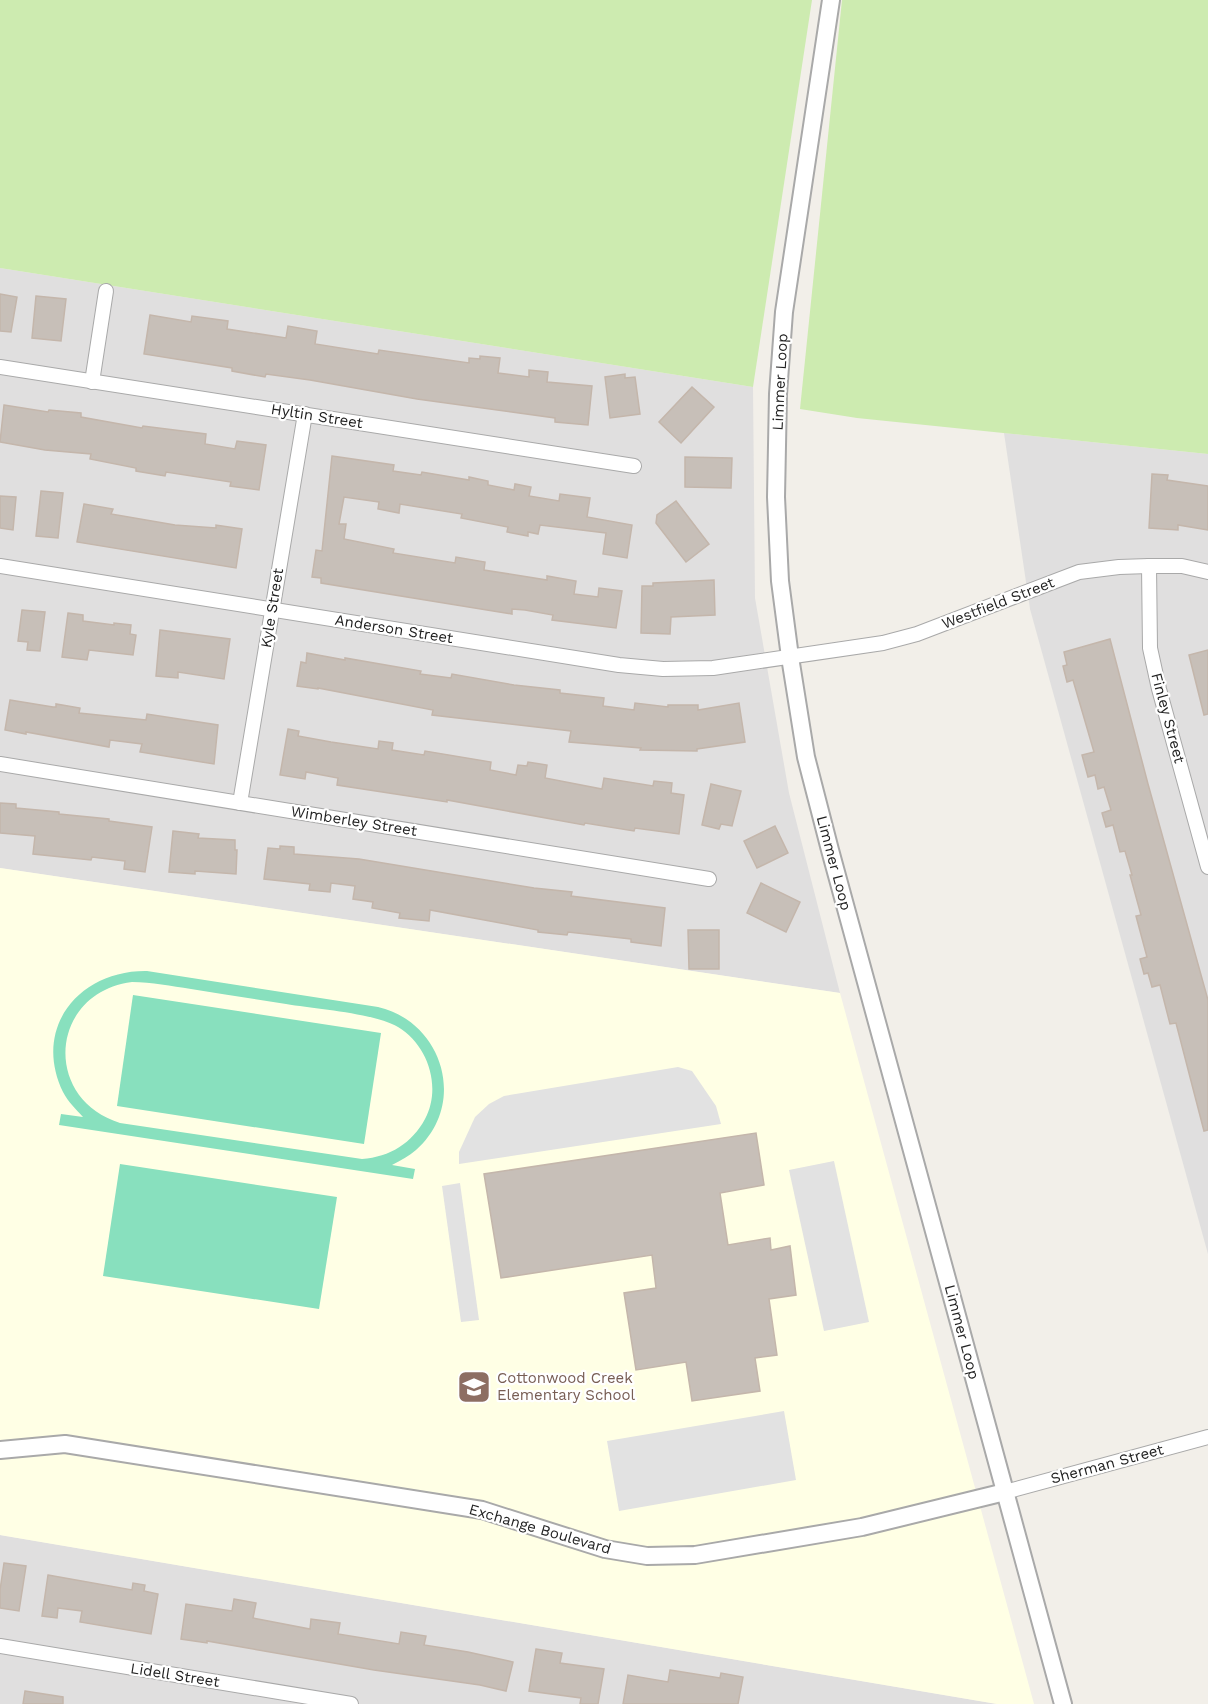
<svg xmlns="http://www.w3.org/2000/svg" width="1208" height="1704" viewBox="0 0 1208 1704" font-family="'Work Sans',sans-serif">
<rect width="100%" height="100%" fill="#f2efe9"/>
<!-- residential -->
<g fill="#e0dfdf">
<polygon points="0,268 753,387 755,598 789,793 840,993 0,868"/>
<polygon points="1004,433 1208,454 1208,1254 1030,609"/>
<polygon points="0,1535 997,1704 0,1704"/>
</g>
<!-- education -->
<polygon fill="#ffffe5" points="0,868 840,993 1034,1704 997,1704 0,1535"/>
<!-- grass -->
<g fill="#cdebb0">
<polygon points="0,0 812,0 753,387 0,268"/>
<polygon points="842,0 1208,0 1208,454 857,418 800,409"/>
</g>
<!-- pitch -->
<g fill="#88e0be" fill-rule="evenodd">
<path d="M147,971l231,36c65,15 90,97 38,143 -7,6 -15,10 -24,15l23,4 -2,10 -354,-54 2,-11 22,3c-7,-8 -15,-15 -20,-25 -31,-64 16,-122 84,-121zM132,982c20,0 39,4 59,7 32,5 63,10 95,15 30,5 88,9 112,23 30,18 44,60 27,92 -13,24 -35,38 -63,40l-242,-36c-78,-24 -71,-130 12,-141z"/>
<polygon points="133,995 381,1033 364,1144 117,1106"/>
<polygon points="120,1164 337,1197 319,1309 103,1276"/>
</g>
<!-- parking -->
<g fill="#e2e2e2">
<polygon points="678,1067 692,1071 716,1106 721,1124 459,1164 459,1152 475,1117 489,1104 504,1096"/>
<polygon points="834,1161 869,1322 824,1331 789,1170"/>
<polygon points="460,1183 479,1320 461,1322 442,1186"/>
<polygon points="784,1411 796,1480 619,1511 607,1441"/>
</g>
<!-- building -->
<g fill="#c7bfb8" stroke="#c4b6ab" stroke-width="1.5">
<polygon points="0,294 17,297 11,332 0,331"/>
<polygon points="36,296 66,299 61,341 32,338"/>
<polygon points="150,315 191,322 192,316 228,321 227,329 286,338 288,326 317,331 315,344 378,354 379,350 469,363 469,358 480,359 480,356 500,358 498,373 529,377 529,370 548,372 547,382 592,386 588,425 555,422 555,418 417,399 310,380 266,374 265,377 232,371 232,368 144,354"/>
<polygon points="625,374 625,378 635,377 640,414 610,418 605,377"/>
<polygon points="692,387 714,407 681,443 659,422"/>
<polygon points="4,405 48,412 49,410 81,413 81,417 142,428 143,426 206,434 205,444 235,449 237,441 266,445 259,490 230,486 231,482 166,472 165,476 136,471 136,468 90,459 91,454 45,450 0,442"/>
<polygon points="332,456 394,465 393,471 421,475 422,472 469,480 469,477 488,481 488,485 514,490 515,484 531,487 529,496 559,501 560,494 590,498 587,517 632,525 627,558 603,554 606,533 540,525 538,534 528,532 528,536 507,532 508,527 461,518 462,514 400,504 399,513 378,509 379,502 344,497 339,524 346,524 344,539 394,549 393,553 455,563 456,557 485,562 484,570 547,580 547,576 576,581 574,594 598,597 599,588 622,591 616,628 552,620 553,615 525,610 512,609 512,614 321,583 321,578 312,577 316,550 322,551"/>
<polygon points="685,457 732,458 731,488 685,487"/>
<polygon points="1152,474 1168,475 1167,480 1208,486 1208,530 1178,525 1178,530 1149,528"/>
<polygon points="41,491 63,493 58,538 36,536"/>
<polygon points="0,496 16,497 13,530 0,528"/>
<polygon points="676,501 709,544 686,562 656,523 657,515"/>
<polygon points="84,504 113,509 111,514 175,525 216,528 216,525 242,529 236,568 77,542"/>
<polygon points="714,580 715,615 671,617 670,634 641,633 642,586 653,586 653,583"/>
<polygon points="22,610 45,612 40,651 27,650 28,642 18,641"/>
<polygon points="68,613 83,615 83,621 114,625 114,623 131,625 130,634 136,635 133,655 89,650 87,660 62,657"/>
<polygon points="160,630 230,639 224,679 178,672 178,678 156,676"/>
<polygon points="1110,639 1148,784 1208,1000 1208,1130 1204,1131 1176,1023 1170,1024 1160,985 1152,987 1148,973 1144,974 1140,959 1147,957 1136,916 1141,915 1130,875 1132,875 1125,851 1120,852 1113,825 1106,827 1102,813 1111,810 1104,787 1098,789 1095,775 1088,777 1082,755 1094,752 1073,680 1067,682 1063,666 1067,665 1064,652"/>
<polygon points="1208,650 1208,714 1204,715 1189,655"/>
<polygon points="307,653 345,660 345,658 421,671 420,674 451,678 452,674 514,685 560,690 560,693 604,698 603,706 634,710 635,703 668,707 668,705 698,705 698,710 739,703 745,742 697,749 697,751 640,750 641,748 569,742 571,731 432,715 433,710 318,688 318,689 297,686 301,662 306,663"/>
<polygon points="10,700 53,707 56,707 56,704 80,708 79,713 146,720 147,714 218,725 214,764 140,752 142,744 110,740 109,747 26,732 26,734 5,730"/>
<polygon points="288,729 299,731 298,736 331,742 378,749 379,741 393,743 392,750 424,755 425,751 491,762 490,770 516,775 518,765 527,766 528,762 547,765 545,778 602,789 604,778 653,786 654,781 672,783 671,793 684,795 679,834 635,828 634,831 585,823 584,825 447,800 447,802 337,785 338,778 306,772 305,779 280,775"/>
<polygon points="711,784 741,791 732,826 721,824 719,829 702,825"/>
<polygon points="0,803 16,804 16,808 59,812 59,814 109,819 109,821 152,827 145,872 124,869 125,861 92,857 91,860 33,854 35,836 0,833"/>
<polygon points="775,826 788,853 757,868 744,841"/>
<polygon points="173,831 199,834 198,838 235,840 235,850 237,850 236,874 195,871 195,874 169,872"/>
<polygon points="280,846 294,847 294,854 359,859 534,888 572,892 571,896 665,908 661,946 631,942 631,939 568,932 567,935 538,932 538,930 430,910 429,921 399,918 400,913 372,908 373,902 353,899 355,886 331,883 330,892 309,890 310,884 264,879 268,848 280,849"/>
<polygon points="761,883 800,902 786,932 747,913"/>
<polygon points="688,930 719,930 719,969 689,969"/>
<polygon points="756,1133 764,1185 720,1193 728,1245 770,1238 771,1250 790,1246 796,1295 769,1299 777,1355 755,1358 760,1391 692,1401 686,1362 636,1370 624,1293 656,1288 652,1255 501,1278 484,1174"/>
<polygon points="4,1563 26,1566 19,1611 0,1608 0,1590"/>
<polygon points="48,1575 132,1590 133,1583 145,1585 144,1591 158,1594 151,1634 80,1622 82,1611 58,1608 57,1618 42,1616"/>
<polygon points="234,1599 256,1603 253,1618 310,1629 311,1619 340,1623 338,1634 399,1644 401,1632 426,1636 424,1645 468,1652 513,1662 506,1691 480,1685 374,1670 207,1641 207,1643 181,1639 186,1604 232,1611"/>
<polygon points="536,1649 562,1653 560,1663 604,1669 598,1704 580,1704 581,1698 529,1691"/>
<polygon points="670,1670 720,1678 721,1673 743,1677 738,1704 623,1704 628,1675 668,1682"/>
<polygon points="25,1691 63,1697 63,1704 23,1704"/>
</g>
<g fill="none" stroke-linecap="round" stroke-linejoin="round">
<defs>
<g id="minor">
<polyline points="0,367 634,466"/>
<polyline points="92,382 106,291"/>
<polyline points="0,566 619,665 663,669 713,668 883,643 917,634 1079,572 1119,567 1149,566 1182,566 1208,572"/>
<polyline points="1149,566 1150,648 1159,689 1208,867"/>
<polyline points="0,764 709,879"/>
<polyline points="240,803 305,414"/>
<polyline points="1005,1492 1208,1437"/>
<polyline points="0,1646 351,1704"/>
</g>
<g id="tertiary">
<polyline points="831,0 784,312 778,394 776,497 780,581 790,657 806,757 830,850 1063,1704"/>
<polyline points="0,1450 65,1444 482,1510 605,1549 647,1556 695,1555 862,1527 1005,1492"/>
</g>
</defs>
<!-- minor casing -->
<use href="#minor" stroke="#a9a9a9" stroke-width="16"/>
<!-- tertiary casing -->
<use href="#tertiary" stroke="#a9a9a9" stroke-width="20"/>
<!-- minor -->
<use href="#minor" stroke="#fff" stroke-width="14"/>
<!-- tertiary -->
<use href="#tertiary" stroke="#fff" stroke-width="16"/>
</g>
<!-- icons -->
<defs>
<symbol id="school-square" viewBox="-11 -11 22 22"><rect x="-9" y="-9" width="18" height="18" rx="4" fill="#8d6e63" stroke="#fff"/><path d="M0-5L7-2L0 1L-7-2ZM-4 1L0 2.5L4 1V4Q0 6-4 4Z" fill="#fff"/></symbol>
</defs>
<g fill-rule="evenodd">
<use href="#school-square" x="455" y="1368" width="38" height="38"/>
</g>
<g text-anchor="middle" stroke-width="4.5" stroke-linejoin="round" paint-order="stroke">
<!-- street labels -->
<g font-size="15" fill="#222" stroke="#fff">
<text transform="translate(780 382) rotate(-87)" y="5">Limmer Loop</text>
<text transform="translate(317 416) rotate(9)" y="5">Hyltin Street</text>
<text transform="translate(998 603) rotate(-21)" y="5">Westfield Street</text>
<text transform="translate(272 608) rotate(-81)" y="5">Kyle Street</text>
<text transform="translate(394 629) rotate(9)" y="5">Anderson Street</text>
<text transform="translate(1168 718) rotate(75)" y="5">Finley Street</text>
<text transform="translate(354 821) rotate(9)" y="5">Wimberley Street</text>
<text transform="translate(834 863) rotate(75)" y="5">Limmer Loop</text>
<text transform="translate(962 1332) rotate(75)" y="5">Limmer Loop</text>
<text transform="translate(1107 1464) rotate(-15)" y="5">Sherman Street</text>
<text transform="translate(540 1529) rotate(16)" y="5">Exchange Boulevard</text>
<text transform="translate(175 1675) rotate(9)" y="5">Lidell Street</text>
</g>
<!-- education labels -->
<g font-size="15" fill="#785e54" stroke="#fff" text-anchor="start">
<text x="497" y="1383">Cottonwood Creek<tspan x="497" dy="17">Elementary School</tspan></text>
</g>
</g>
</svg>
